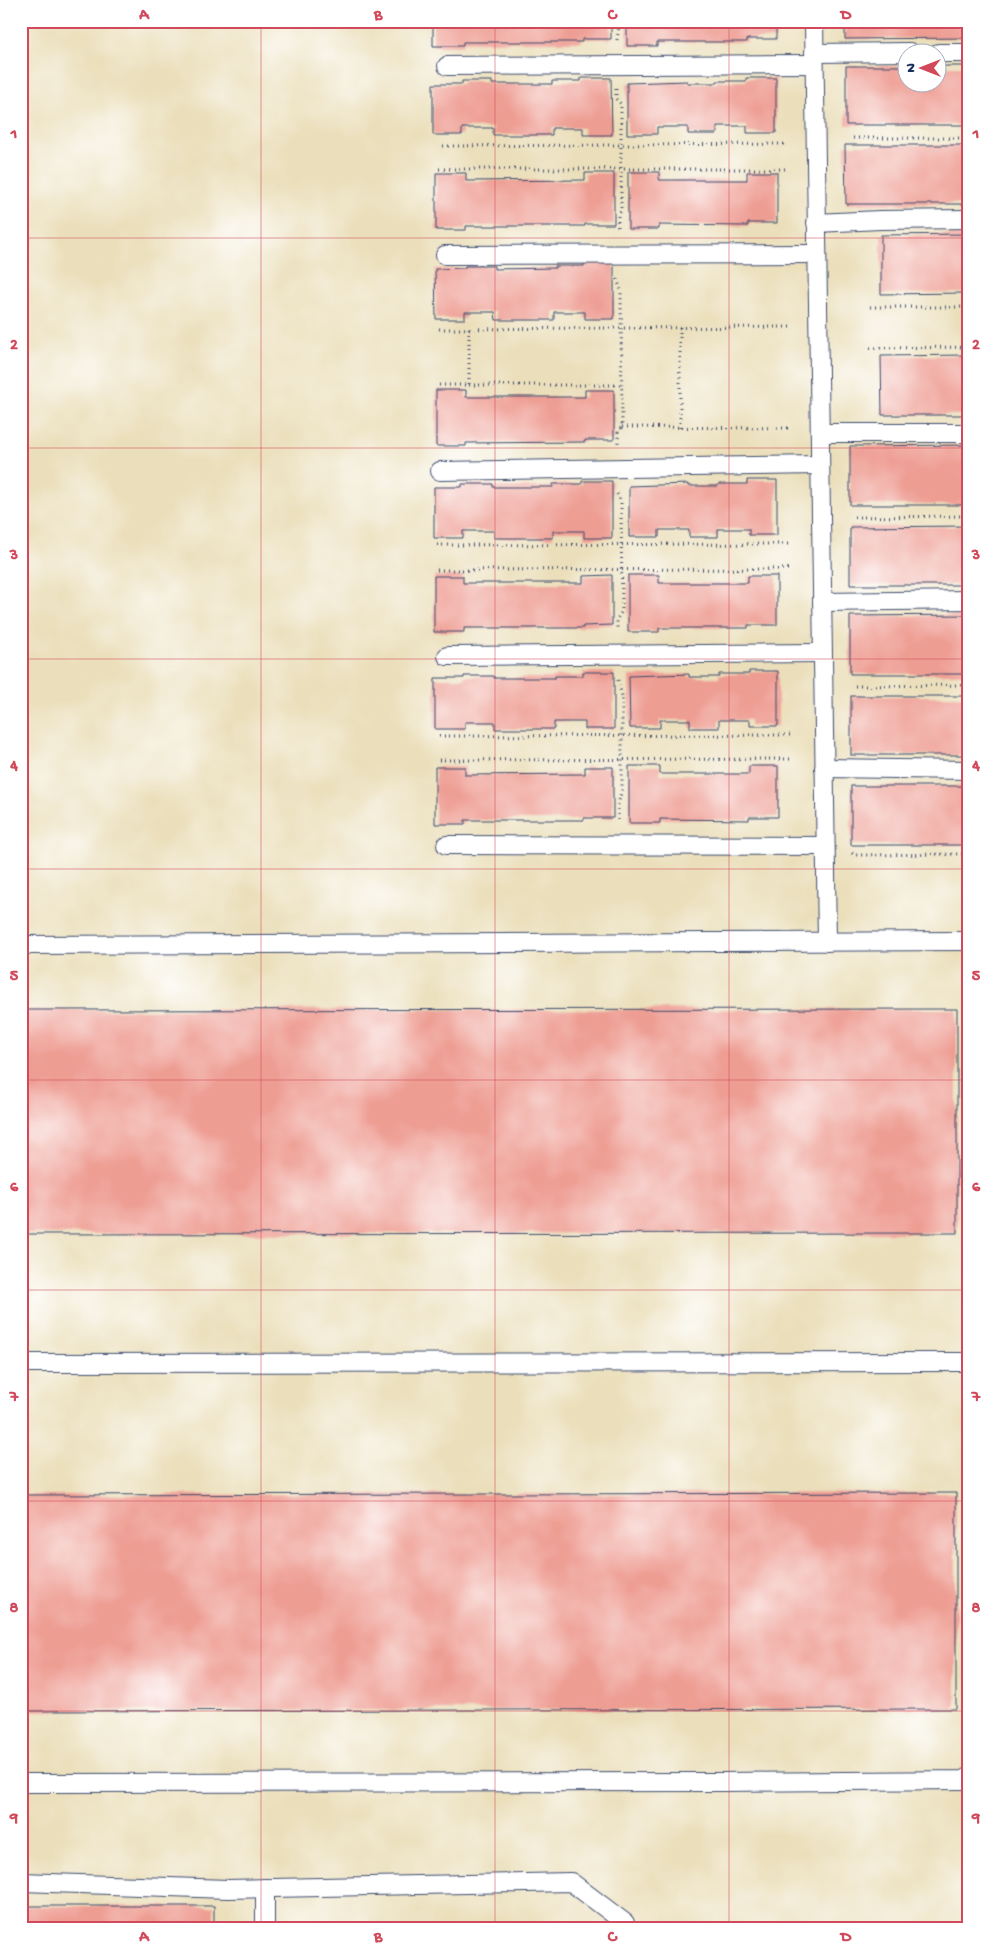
<svg xmlns="http://www.w3.org/2000/svg" width="990" height="1949" viewBox="0 0 990 1949" font-family="'Gochi Hand',sans-serif">
<rect width="100%" height="100%" fill="#fff"/>
<filter id="ink" filterUnits="userSpaceOnUse"><feTurbulence type="fractalNoise" baseFrequency=".02" numOctaves="2"/><feDisplacementMap in="SourceGraphic" scale="10" xChannelSelector="R" yChannelSelector="G"/><feConvolveMatrix kernelMatrix="1 2 1 2 8 2 1 2 1" color-interpolation-filters="sRGB"/></filter>
<filter id="wash" filterUnits="userSpaceOnUse"><feTurbulence type="fractalNoise" baseFrequency=".0096" numOctaves="4" result="noise"/><feDisplacementMap in="SourceGraphic" scale="20" xChannelSelector="R" yChannelSelector="G"/><feGaussianBlur stdDeviation="1.12" result="paint"/><feColorMatrix in="noise" values="0 0 0 0 0 0 0 0 0 0 0 0 0 0 0 0 0 1.4 0 .05"/><feComposite in="paint" operator="in"/></filter>
<g filter="url(#wash)">
<rect width="100%" height="100%" fill="#ebdfbb"/>
<g id="blocks">
<!-- building -->
<g fill="#ee9d93">
<polygon points="433,21 611,21 611,39 582,39 582,42 463,42 463,46 433,46"/>
<polygon points="627,21 776,21 776,39 747,39 747,42 657,42 657,46 627,46"/>
<polygon points="845,21 969,21 969,38 845,39"/>
<polygon points="846,66 908,66 908,82 938,82 938,66 969,66 969,125 846,125"/>
<polygon points="581,78 611,78 612,135 583,135 583,128 552,128 552,135 493,135 493,128 462,128 462,135 433,135 433,84 462,84 462,81 492,81 492,84 552,84 552,81 581,81"/>
<polygon points="746,78 776,78 776,133 747,133 747,126 717,126 717,134 688,134 688,127 657,127 657,134 627,134 627,83 687,81 687,83 717,83 717,81 746,81"/>
<polygon points="845,145 969,145 969,204 846,204"/>
<polygon points="628,172 659,172 659,180 747,180 747,172 777,172 777,223 748,223 748,226 659,225 659,229 628,229"/>
<polygon points="436,173 466,173 466,181 585,180 585,173 614,173 614,224 585,224 585,226 466,226 466,230 436,230"/>
<polygon points="969,234 969,293 881,294 881,235"/>
<polygon points="614,262 614,319 585,319 585,312 554,312 554,320 496,320 495,312 465,312 465,319 436,319 435,269 465,268 465,266 494,266 494,269 555,268 555,266 584,266 584,263"/>
<polygon points="969,355 969,415 882,415 881,356"/>
<polygon points="436,390 466,390 466,397 585,397 585,390 614,390 614,440 585,440 585,442 466,443 466,446 436,446"/>
<polygon points="969,445 969,505 850,505 850,446"/>
<polygon points="747,480 777,480 777,535 749,535 749,529 718,529 718,537 689,537 689,530 659,530 659,537 629,537 629,486 688,484 688,486 718,486 718,484 747,484"/>
<polygon points="582,481 612,481 612,538 584,538 584,531 553,531 553,538 494,538 494,531 463,531 463,538 434,538 434,487 462,487 462,484 493,484 493,487 553,487 553,484 582,484"/>
<polygon points="969,526 969,585 850,585 850,527"/>
<polygon points="612,575 612,625 583,626 583,628 464,628 464,632 434,632 434,576 463,576 463,583 583,583 583,576"/>
<polygon points="628,575 659,575 659,583 748,583 748,576 777,576 777,625 748,625 748,628 659,628 659,632 628,632"/>
<polygon points="969,615 969,674 850,674 850,616"/>
<polygon points="749,671 778,671 778,726 750,726 750,720 719,720 719,728 690,728 690,720 660,720 660,728 630,728 629,676 689,674 689,677 719,677 719,674 749,674"/>
<polygon points="583,672 614,672 614,729 585,729 585,722 554,722 554,729 495,729 495,722 465,722 465,729 435,729 435,678 464,678 464,676 494,676 494,678 555,678 555,676 583,676"/>
<rect x="851" y="696" width="118" height="59"/>
<polygon points="629,766 660,766 660,774 749,774 749,766 778,766 778,817 749,817 749,820 660,819 660,823 629,823"/>
<polygon points="435,767 465,767 465,775 585,774 585,767 613,767 613,818 584,818 584,820 465,820 465,824 435,824"/>
<rect x="851" y="786" width="118" height="59"/>
<polygon points="957,1009 957,1233 21,1234 21,1010"/>
<polygon points="956,1493 956,1709 21,1711 21,1495"/>
<rect x="21" y="1906" width="193" height="22"/>
</g>
</g>
</g>
<g filter="url(#ink)">
<use href="#blocks" fill-opacity="0" stroke="#3a496c" stroke-width="1"/>
<g fill="none" stroke-linecap="round" stroke-linejoin="round">
<defs>
<g id="service">
<polyline points="814,21 827,942"/>
<polyline points="814,53 910,52"/>
<polyline points="938,53 969,53"/>
<polyline points="447,66 814,64"/>
<polyline points="816,223 880,220 969,219"/>
<polyline points="445,255 817,254"/>
<polyline points="820,433 969,433"/>
<polyline points="440,471 820,465"/>
<polyline points="822,602 969,600"/>
<polyline points="447,656 822,653"/>
<polyline points="824,768 969,770"/>
<polyline points="446,845 825,846"/>
<polyline points="21,945 969,941"/>
<polyline points="21,1363 969,1362"/>
<polyline points="21,1783 724,1782 964,1780 969,1777"/>
<polyline points="21,1882 228,1889 571,1882 625,1923 625,1928"/>
<polyline points="265,1888 265,1928"/>
</g>
</defs>
<!-- service casing -->
<use href="#service" stroke="#3a496c" stroke-width="20"/>
<!-- path -->
<g stroke="#3a496c" stroke-width="3" stroke-dasharray="1 4" stroke-linecap="butt">
<polyline points="617,40 620,21"/>
<polyline points="616,89 616,99 621,104 621,211 618,215 618,230"/>
<polyline points="853,138 969,138"/>
<polyline points="443,146 788,144"/>
<polyline points="439,169 789,169"/>
<polyline points="617,279 621,290 622,427 618,431 618,443"/>
<polyline points="870,307 969,307"/>
<polyline points="680,327 680,428"/>
<polyline points="469,328 469,385"/>
<polyline points="439,329 790,327"/>
<polyline points="870,348 969,347"/>
<polyline points="439,385 621,385"/>
<polyline points="622,427 791,428"/>
<polyline points="617,494 621,502 622,611 617,619 617,629"/>
<polyline points="854,517 969,516"/>
<polyline points="437,545 791,544"/>
<polyline points="437,570 791,569"/>
<polyline points="618,680 622,696 622,789 618,805 618,820"/>
<polyline points="855,686 969,685"/>
<polyline points="439,736 792,735"/>
<polyline points="439,760 792,759"/>
<polyline points="852,853 854,855 969,854"/>
</g>
<!-- service -->
<use href="#service" stroke="#fff" stroke-width="18"/>
</g>
</g>
<!-- grid -->
<path fill="none" stroke="#d1495b" stroke-width="1" stroke-opacity="0.55" d="M261,21v1907M495,21v1907M729,21v1907M21,238h948M21,448h948M21,659h948M21,869h948M21,1080h948M21,1290h948M21,1501h948M21,1711h948"/>
<!-- margin -->
<rect width="990" height="1949" fill="none" stroke="#fff" stroke-width="55"/>
<!-- north arrow -->
<g transform="translate(922 68) rotate(270)"><circle r="24" fill="#ffffff" stroke="#a4acbf"/>
<path d="M0-4L9 19L0 12L-9 19Z" fill="#d1495b"/>
<text y="-8" font-size="14" font-weight="bold" text-anchor="middle" fill="#1b2f5e">N</text>
</g>
<rect x="28" y="28" width="934" height="1894" fill="none" stroke="#d1495b" stroke-width="2"/>
<g font-size="16" text-anchor="middle" font-weight="bold" fill="#d1495b">
<text x="144" y="19">A</text>
<text x="378" y="19">B</text>
<text x="612" y="19">C</text>
<text x="846" y="19">D</text>
<text x="14" y="138">1</text>
<text x="976" y="138">1</text>
<text x="14" y="349">2</text>
<text x="976" y="349">2</text>
<text x="14" y="559">3</text>
<text x="976" y="559">3</text>
<text x="14" y="770">4</text>
<text x="976" y="770">4</text>
<text x="14" y="980">5</text>
<text x="976" y="980">5</text>
<text x="14" y="1191">6</text>
<text x="976" y="1191">6</text>
<text x="14" y="1401">7</text>
<text x="976" y="1401">7</text>
<text x="14" y="1612">8</text>
<text x="976" y="1612">8</text>
<text x="14" y="1822">9</text>
<text x="976" y="1822">9</text>
<text x="144" y="1941">A</text>
<text x="378" y="1941">B</text>
<text x="612" y="1941">C</text>
<text x="846" y="1941">D</text>
</g>
</svg>
